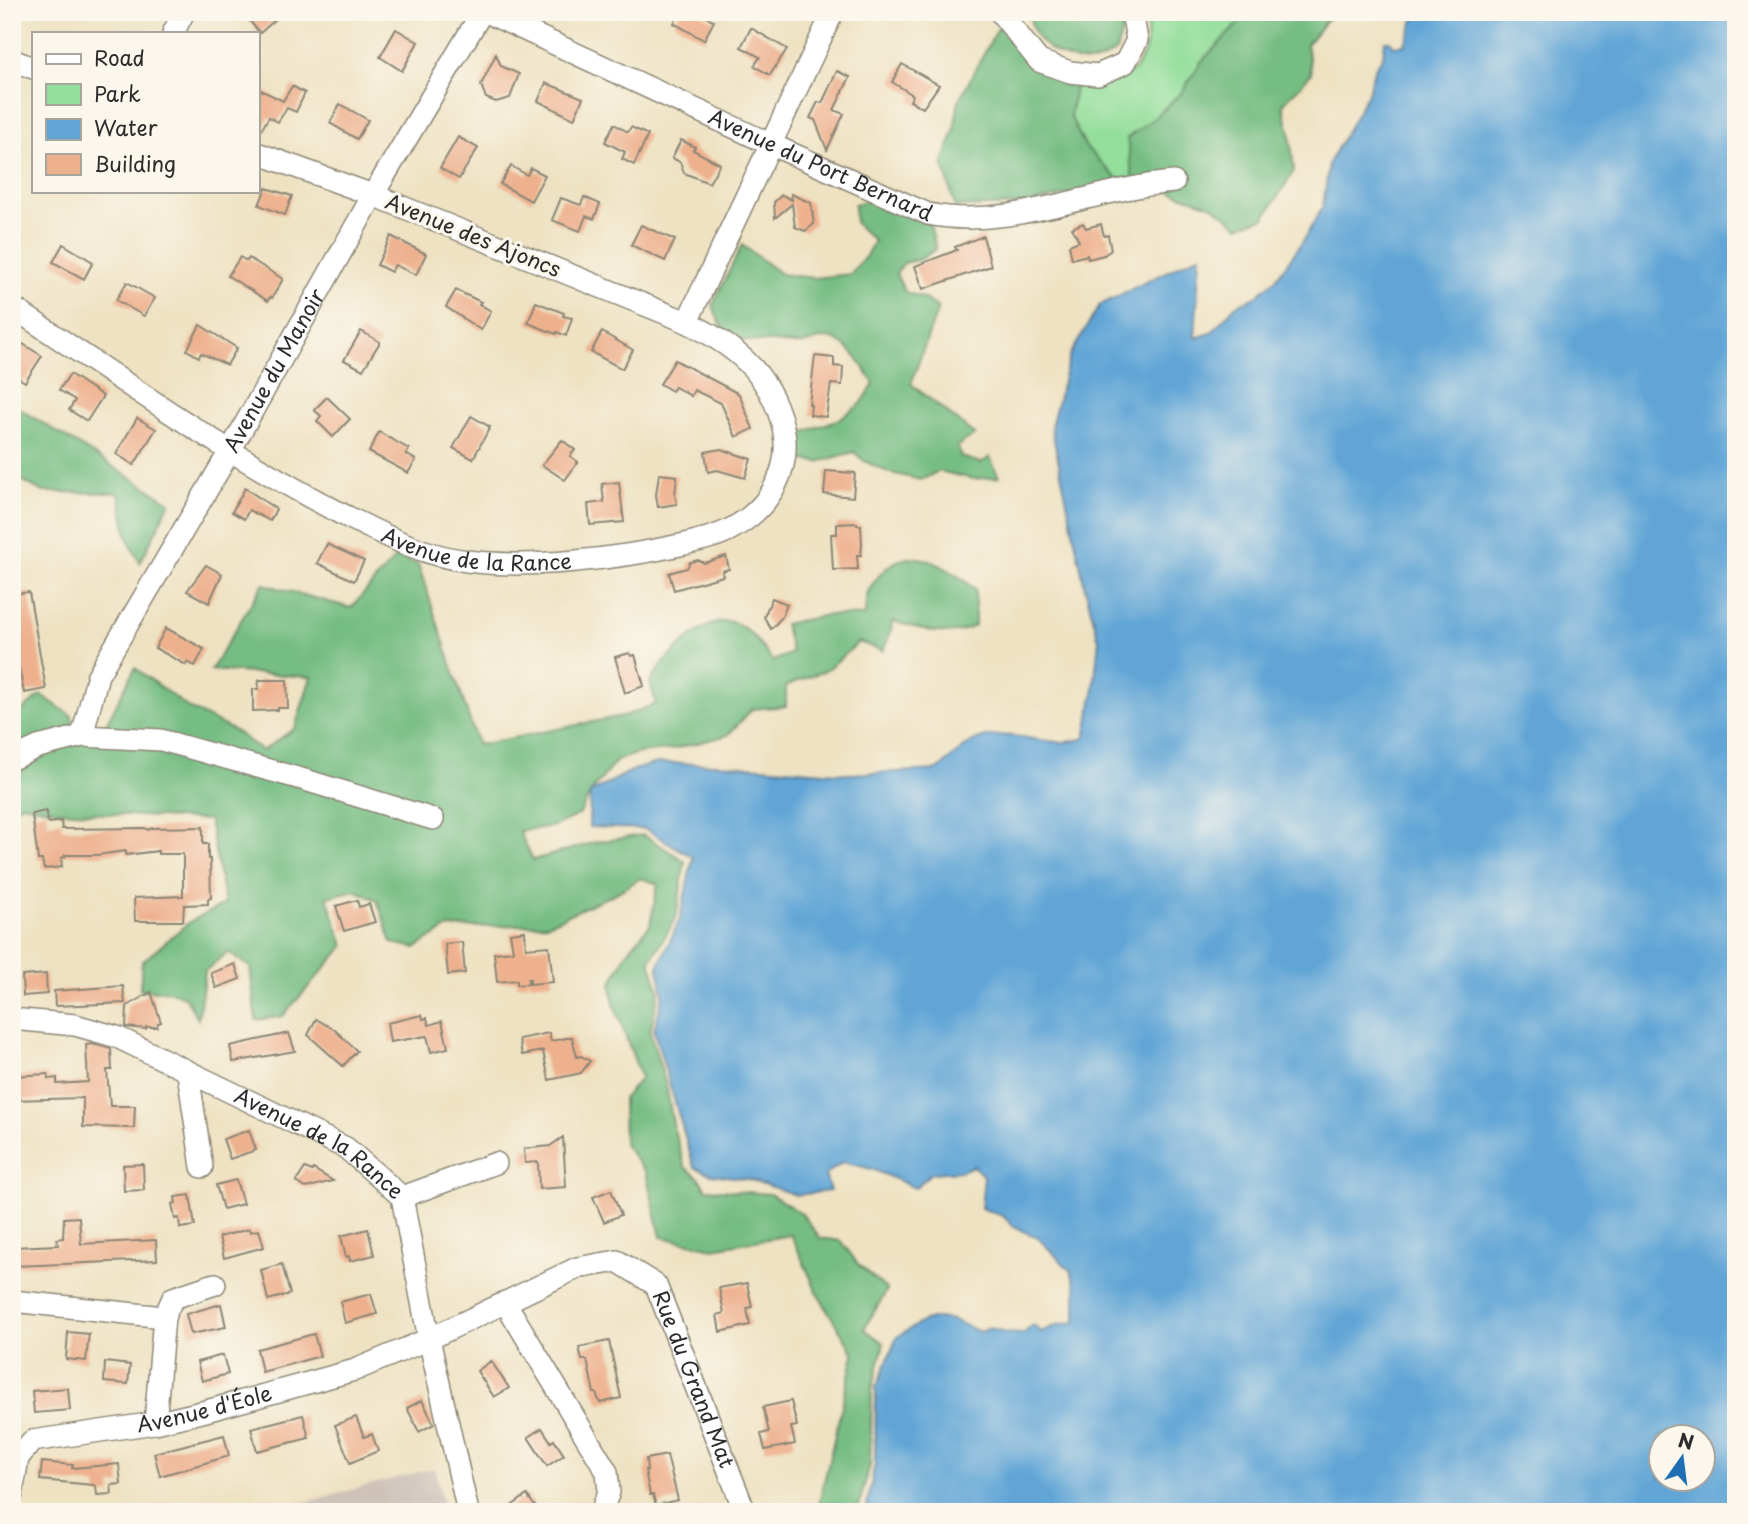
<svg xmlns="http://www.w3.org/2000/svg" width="1748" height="1524" viewBox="0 0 1748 1524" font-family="'Playpen Sans',sans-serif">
<rect width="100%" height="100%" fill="#fbf7ec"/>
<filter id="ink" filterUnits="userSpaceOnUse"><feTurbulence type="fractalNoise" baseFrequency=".0143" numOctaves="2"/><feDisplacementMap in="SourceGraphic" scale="14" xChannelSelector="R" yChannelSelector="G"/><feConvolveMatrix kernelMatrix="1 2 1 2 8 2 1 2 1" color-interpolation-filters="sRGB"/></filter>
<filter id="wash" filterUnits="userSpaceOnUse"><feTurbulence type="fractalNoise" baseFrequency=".00686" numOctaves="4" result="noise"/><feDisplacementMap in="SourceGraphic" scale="28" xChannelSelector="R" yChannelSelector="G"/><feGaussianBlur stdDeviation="1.57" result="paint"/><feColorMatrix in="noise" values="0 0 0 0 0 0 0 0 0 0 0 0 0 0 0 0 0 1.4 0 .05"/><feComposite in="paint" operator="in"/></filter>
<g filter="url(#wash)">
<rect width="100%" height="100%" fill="#eee2c2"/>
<!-- industrial -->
<polygon fill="#cec2b9" points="434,1468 445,1512 267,1512"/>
<!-- green -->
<path fill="#93de9b" stroke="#5f8463" stroke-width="2" d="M1143,12h104l-11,14 -35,36 -19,30 -25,23 -24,64 -13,3 -35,-36 -15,-30 6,-35c15,2 35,5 49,-4 21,-13 28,-44 18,-65z"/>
<!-- forest -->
<g fill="#76bd83" stroke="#507457" stroke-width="2">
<path d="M1031,12h87l6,12 -8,27c-8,5 -17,11 -26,11 -27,0 -63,-20 -59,-50z"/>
<polygon points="1247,12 1333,12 1307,44 1311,74 1283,104 1290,134 1294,171 1264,218 1239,226 1213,206 1133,179 1127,138 1157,116 1182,92 1201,62 1236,26"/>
<polygon points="999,26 1076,81 1070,116 1085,146 1120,182 1023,205 955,207 943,163 954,131 959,100"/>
<path d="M875,199l55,25 6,25 -15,10 -17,4 -8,11 9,18 18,6 15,10 -27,76 64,51 -18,11 4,11 20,6 9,-6 9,20 -26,2 -34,-8 -18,9 -34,-8 -23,-11 -10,-9 -36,10 -21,-3 -1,-24 41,-15 24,-16 13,-20c-10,-16 -25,-43 -46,-46 -8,-1 -18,5 -27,6 -8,1 -18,-1 -27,-2 -34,0 -52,-1 -61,-38l29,-59 39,29 33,4 37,-4 15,-18 8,-15 -19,-18 -1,-19z"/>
<polygon points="12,404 170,502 140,563 128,539 119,493 43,492 12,475"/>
<path d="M396,557l22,7 60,181 149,-30 29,-11 -6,-22c13,-21 55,-69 85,-59 15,5 28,26 38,38l19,-8 -8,-29 43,-9 38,1c1,-21 0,-23 14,-40 30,-37 67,-10 96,13v36c-24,16 -56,3 -83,-4l-1,10 -8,20 -24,-9 -32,28 -41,16v20l-34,3 -24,26 -54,14 -35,4 -22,7 -27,33 -10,21 -26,12 -35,5 14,29 63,-18 47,-7 42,26 -9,57 -26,43 9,30 -9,41 17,57 7,41 11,37 13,10 8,12 64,5 32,20 18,24 21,3 17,23 29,26 -23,39 20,14 -12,47 -2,75 -13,47h-40l37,-158 -35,-58 -28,-61 -78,13 -52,-11 -15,-64 -22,-29 -1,-45 18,-21 -27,-74 -3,-20 16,-31 23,-28 8,-41 -17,-6 -25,15 -68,31 -101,4 -31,20 -24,-5 -15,-43 -22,-10 -28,7 17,49 -61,70 -27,4 -6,-53 -22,-15 -23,19 -7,48 -13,-22 -17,-6 -28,-1 2,-28 47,-40 36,-18 -16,-84 -148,-9 -39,-7 -10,6v-46l92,-36 31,-60 55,41 45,22 27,20 33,-23 16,-51 -100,-7 52,-86 88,24z"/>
<polygon points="41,695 72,716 73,733 12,746 12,719"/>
</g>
<!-- water -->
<path fill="#61a5d6" stroke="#466880" stroke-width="2" fill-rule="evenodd" d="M1417,12h319v1500h-870l9,-49 1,-75 21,-51 27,-16 13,-3 16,2 27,12 10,-4 15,5 18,1 10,-9 8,7 16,-7 19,-3v-35l-5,-16 -33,-33 -24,-11 -11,-11 -22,-8 3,-31 -10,-11 -13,5 -30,2 -16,15 -43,-19 -29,-7 -18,13 5,16 -34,4 -48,-16 -37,-5 -17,-7 -40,-136 9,-37 -5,-27 22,-48 13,-62 -48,-28 -56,-2 1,-34 43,-23 24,-7 64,1 130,10 87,-4c12,-11 24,-24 39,-30 36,-14 73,11 108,-2l8,-42 6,-56 -14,-52 -34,-162 19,-71 30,-50 100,-50 -5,83 16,-5 25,-28 18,-7 21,-18 28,-39 20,-35 6,-43 39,-70 6,-23 9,-14 2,-15h5l4,5 11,-2zM1660,1436h42v42h-42z"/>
<g id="blocks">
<!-- building -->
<g fill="#eeb18e">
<polygon points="242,12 268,12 275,20 260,33"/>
<polygon points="680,12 698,12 714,21 704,40 674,23"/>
<polygon points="751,28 787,49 770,75 754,66 760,57 741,47"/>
<polygon points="396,29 418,42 402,71 380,57"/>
<polygon points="496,54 501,66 519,74 510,98 496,102 486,98 481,85"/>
<polygon points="902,64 939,85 923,108 910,101 913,95 892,82"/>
<polygon points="837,71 850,77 834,110 844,114 827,150 815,120 810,118 818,102 822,103"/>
<polygon points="546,83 583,98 574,119 538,101"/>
<polygon points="292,86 305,93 296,112 287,108 278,122 269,117 257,137 257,88 283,101"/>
<polygon points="340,104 368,120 357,139 330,123"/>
<polygon points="614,124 628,132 631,127 648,135 634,165 622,159 625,152 605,142"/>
<polygon points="458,137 478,148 459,179 440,168"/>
<polygon points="681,140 695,147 693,150 720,164 709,183 684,173 680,162 672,158"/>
<polygon points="511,166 527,175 531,168 545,175 531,201 500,184"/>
<polygon points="266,188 292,196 285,215 259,205"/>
<polygon points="791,194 811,203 814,224 805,231 795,227 792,204 775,218 774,202 782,195 792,200"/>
<polygon points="584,197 600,204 594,219 586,216 580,231 552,220 561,198 581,205"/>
<polygon points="1083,223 1086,228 1101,224 1104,236 1108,235 1111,250 1104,255 1088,259 1087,255 1072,259 1069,245 1079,241 1072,228"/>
<polygon points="641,225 675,240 665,261 631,245"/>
<polygon points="391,236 426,254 416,275 395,265 391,272 377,265"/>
<polygon points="983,236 991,266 923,289 915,266 957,250 955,247"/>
<polygon points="63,244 93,262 84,279 53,262"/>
<polygon points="240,257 247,261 249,258 283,279 272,298 270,297 268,301 228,276"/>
<polygon points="127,282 155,298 144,316 116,300"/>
<polygon points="456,290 481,302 479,304 491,311 481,330 446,307"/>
<polygon points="536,302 564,313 563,316 572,318 566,336 557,332 556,334 528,323"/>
<polygon points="200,325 237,348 227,365 201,353 199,357 187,350"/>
<polygon points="361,331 380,342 363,370 344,360"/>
<polygon points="602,332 633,350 622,369 591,352"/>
<polygon points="12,337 42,356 25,382 12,374"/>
<polygon points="815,356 834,358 834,366 843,367 842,385 831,384 826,417 810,415 811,405 809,404"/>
<polygon points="675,360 739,394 753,429 736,437 721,403 694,390 691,396 675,387 672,391 660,384"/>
<polygon points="70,374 103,396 87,421 69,410 75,400 59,390"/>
<polygon points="327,397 350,419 333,437 317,421 321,416 314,410"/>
<polygon points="471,416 490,427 473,459 453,448"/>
<polygon points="137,418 156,429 134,465 116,454"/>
<polygon points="379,432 409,449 406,454 416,460 408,473 369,452"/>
<polygon points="562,440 575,450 570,456 578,462 565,480 542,465"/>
<polygon points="721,449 751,459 745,478 717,470 708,472 705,452"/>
<polygon points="826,471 855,473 853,497 824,494"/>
<polygon points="659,474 677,476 675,495 677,504 658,507 656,495"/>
<polygon points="619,482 624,522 590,525 588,504 604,502 602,484"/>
<polygon points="245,488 276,509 270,521 249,510 244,519 232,512"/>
<polygon points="857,523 857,525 861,525 862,545 861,555 857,555 858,569 833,570 831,534 837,534 837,524"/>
<polygon points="327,544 364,561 354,581 317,563"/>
<polygon points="726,556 729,569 722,571 723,576 674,590 669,573 687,568 690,562 698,560 704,563"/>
<polygon points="206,565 222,574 209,603 187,591"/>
<polygon points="29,592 46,689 24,693 12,632 12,594"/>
<polygon points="772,598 787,604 782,617 771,629 764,617"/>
<polygon points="166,628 204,649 195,666 187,662 186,665 155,648"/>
<polygon points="630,653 631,656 635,655 644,686 625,693 615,657"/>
<polygon points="259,680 287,680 288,708 278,708 278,710 253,711 253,689 258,689"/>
<polygon points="46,811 48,823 61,821 62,829 145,828 148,830 152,828 203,827 203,844 208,844 208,859 210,859 211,898 208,899 208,904 184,905 183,921 135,921 134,898 183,896 183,854 158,854 158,851 126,855 126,851 97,855 65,855 65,857 61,858 62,867 44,869 42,860 38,860 32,814"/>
<polygon points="357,900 359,907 369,904 375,922 344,931 336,906"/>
<polygon points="525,931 526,948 549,946 553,982 530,984 530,979 528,979 528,984 517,985 517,980 497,982 494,953 513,951 510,933"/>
<polygon points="462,942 465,973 448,975 445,944"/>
<polygon points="235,964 240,979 216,988 211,973"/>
<polygon points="46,974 47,994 23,996 22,976"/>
<polygon points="123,986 125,1003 55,1006 54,991"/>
<polygon points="151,992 161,1022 158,1023 157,1027 146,1027 146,1029 126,1027 127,1006"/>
<polygon points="422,1015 423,1019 427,1018 429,1025 442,1021 448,1048 431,1052 427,1036 390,1042 387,1023"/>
<polygon points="316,1019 335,1030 357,1051 343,1066 308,1035"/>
<polygon points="289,1033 295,1051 233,1062 230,1046"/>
<polygon points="549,1033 551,1041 572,1037 577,1057 581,1056 590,1061 581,1073 549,1080 543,1051 522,1055 519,1039"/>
<polygon points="92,1044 111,1049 112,1070 107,1070 110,1106 135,1106 134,1128 83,1127 83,1098 12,1100 12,1076 48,1074 48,1079 57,1078 57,1084 88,1082 86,1045"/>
<polygon points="249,1130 256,1150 230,1159 223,1139"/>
<polygon points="563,1137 566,1187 539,1189 538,1162 525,1163 524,1149 550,1146"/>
<polygon points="143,1164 144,1190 124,1191 123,1165"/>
<polygon points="305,1168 312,1171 313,1169 333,1181 306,1188 296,1182"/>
<polygon points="236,1180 243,1204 223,1209 216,1185"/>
<polygon points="611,1190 621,1215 604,1222 593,1197"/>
<polygon points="190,1195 195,1226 180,1228 179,1218 175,1219 172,1204 176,1203 175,1197"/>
<polygon points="79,1217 81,1244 156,1240 157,1260 15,1266 14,1247 58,1245 57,1239 63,1238 64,1218"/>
<polygon points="249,1229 250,1232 259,1230 264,1247 224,1258 219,1237"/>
<polygon points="368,1229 374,1255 350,1261 349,1256 346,1257 341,1236"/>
<polygon points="282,1264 290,1294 268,1300 261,1270"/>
<polygon points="747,1283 752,1307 747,1308 750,1325 720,1332 717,1315 724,1313 719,1288"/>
<polygon points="371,1294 377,1314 345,1323 340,1302"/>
<polygon points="221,1304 226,1327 191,1334 186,1314"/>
<polygon points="68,1332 89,1334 86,1361 66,1359"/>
<polygon points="314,1334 320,1356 262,1372 257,1349"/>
<polygon points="609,1341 621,1398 600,1403 596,1393 594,1393 587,1360 582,1360 579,1347"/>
<polygon points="223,1355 228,1374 202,1381 197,1362"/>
<polygon points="491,1361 509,1388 494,1397 477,1371"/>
<polygon points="105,1362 130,1365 128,1384 104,1382"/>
<polygon points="68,1388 70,1410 34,1413 32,1391"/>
<polygon points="422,1400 434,1424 419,1432 407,1408"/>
<polygon points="791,1401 797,1426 791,1427 795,1444 765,1450 761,1434 769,1432 763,1407"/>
<polygon points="303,1415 309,1438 257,1451 251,1428"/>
<polygon points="356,1417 364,1437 372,1434 378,1451 350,1463 335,1425"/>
<polygon points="542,1428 551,1442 554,1440 564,1455 547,1466 528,1437"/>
<polygon points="224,1435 229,1456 160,1476 154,1453"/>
<polygon points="667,1455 678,1500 656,1505 653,1495 650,1495 645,1470 647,1470 646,1459"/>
<polygon points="42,1462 73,1465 72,1468 119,1464 121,1484 111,1485 112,1494 97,1495 96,1486 93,1485 40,1480"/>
<polygon points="527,1495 539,1512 503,1512"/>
</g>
</g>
</g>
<g filter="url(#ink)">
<use href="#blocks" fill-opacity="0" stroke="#8c8676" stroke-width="2"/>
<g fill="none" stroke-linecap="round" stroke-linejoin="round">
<defs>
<g id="minor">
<path id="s1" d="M486,12l284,132 158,70c82,17 165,-26 246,-32"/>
<polyline points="1000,12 1039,61 1070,72 1098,75 1125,63 1137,40 1132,12"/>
<polyline points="173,33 184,12"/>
<polyline points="12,60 33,68"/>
<path id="s2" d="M12,307c107,71 212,146 326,205 42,21 82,43 129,49 63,8 150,-2 213,-16 16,-4 35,-7 51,-16 39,-21 63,-61 51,-106 -14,-52 -49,-78 -95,-101l-314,-127 -116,-42"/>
<polyline points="687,322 833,12"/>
<path id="s3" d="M82,736l16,-61 132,-224 143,-256 109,-183"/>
<polyline points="12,759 38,747 82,736 161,740 305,780 433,819"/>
<path id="s4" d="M12,1019l63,6 42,12 229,111 56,49 27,142 39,173"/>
<polyline points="188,1073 202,1167"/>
<polyline points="402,1197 496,1163"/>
<polyline points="12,1301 164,1317 173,1298 215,1284"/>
<polyline points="505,1302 607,1472 609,1492 601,1512"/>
<polyline points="155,1423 164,1317"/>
<path id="s5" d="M12,1494l6,-36 14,-17 123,-18 51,-12 149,-41 74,-31 148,-71 40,-7 39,24 89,227"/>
</g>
</defs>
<!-- minor casing -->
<use href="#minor" stroke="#8c8676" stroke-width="24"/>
<!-- minor -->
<use href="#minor" stroke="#fff" stroke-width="21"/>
</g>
</g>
<g text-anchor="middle" stroke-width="6" stroke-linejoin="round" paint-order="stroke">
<!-- street labels -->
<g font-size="21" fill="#2b2b2b" stroke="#fbf7ec">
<text dy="7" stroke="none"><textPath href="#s1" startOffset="368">Avenue du Port Bernard</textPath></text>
<text transform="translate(473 236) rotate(22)" y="7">Avenue des Ajoncs</text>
<text dy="7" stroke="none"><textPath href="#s3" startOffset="415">Avenue du Manoir</textPath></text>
<text dy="7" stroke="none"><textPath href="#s2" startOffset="532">Avenue de la Rance</textPath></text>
<text dy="7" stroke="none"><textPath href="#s4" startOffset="336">Avenue de la Rance</textPath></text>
<text dy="7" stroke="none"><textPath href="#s5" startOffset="822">Rue du Grand Mat</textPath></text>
<text dy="7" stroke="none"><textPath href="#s5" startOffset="234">Avenue d'Éole</textPath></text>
</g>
</g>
<!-- margin -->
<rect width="1748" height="1524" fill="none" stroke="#fbf7ec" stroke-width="42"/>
<!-- legend -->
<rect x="32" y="32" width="228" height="161" fill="#fbf7ec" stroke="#a8a59f" stroke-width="2"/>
<rect x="46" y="54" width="35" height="10" fill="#ffffff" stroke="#a8a59f" stroke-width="2"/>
<text x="94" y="66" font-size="21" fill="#2b2b2b">Road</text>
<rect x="46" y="84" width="35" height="21" fill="#93de9b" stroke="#a8a59f" stroke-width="2"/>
<text x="94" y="102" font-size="21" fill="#2b2b2b">Park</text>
<rect x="46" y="119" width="35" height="21" fill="#61a5d6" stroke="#a8a59f" stroke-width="2"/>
<text x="94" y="136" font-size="21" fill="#2b2b2b">Water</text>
<rect x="46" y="154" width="35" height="21" fill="#eeb18e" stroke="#a8a59f" stroke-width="2"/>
<text x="94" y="172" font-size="21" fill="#2b2b2b">Building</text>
<!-- north arrow -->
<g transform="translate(1682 1458) rotate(14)"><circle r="33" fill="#fbf7ec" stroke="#a8a59f" stroke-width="2"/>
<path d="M0-5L12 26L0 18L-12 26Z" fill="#1f6fb2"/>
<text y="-10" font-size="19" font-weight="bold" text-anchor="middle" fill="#2b2b2b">N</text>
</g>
</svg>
